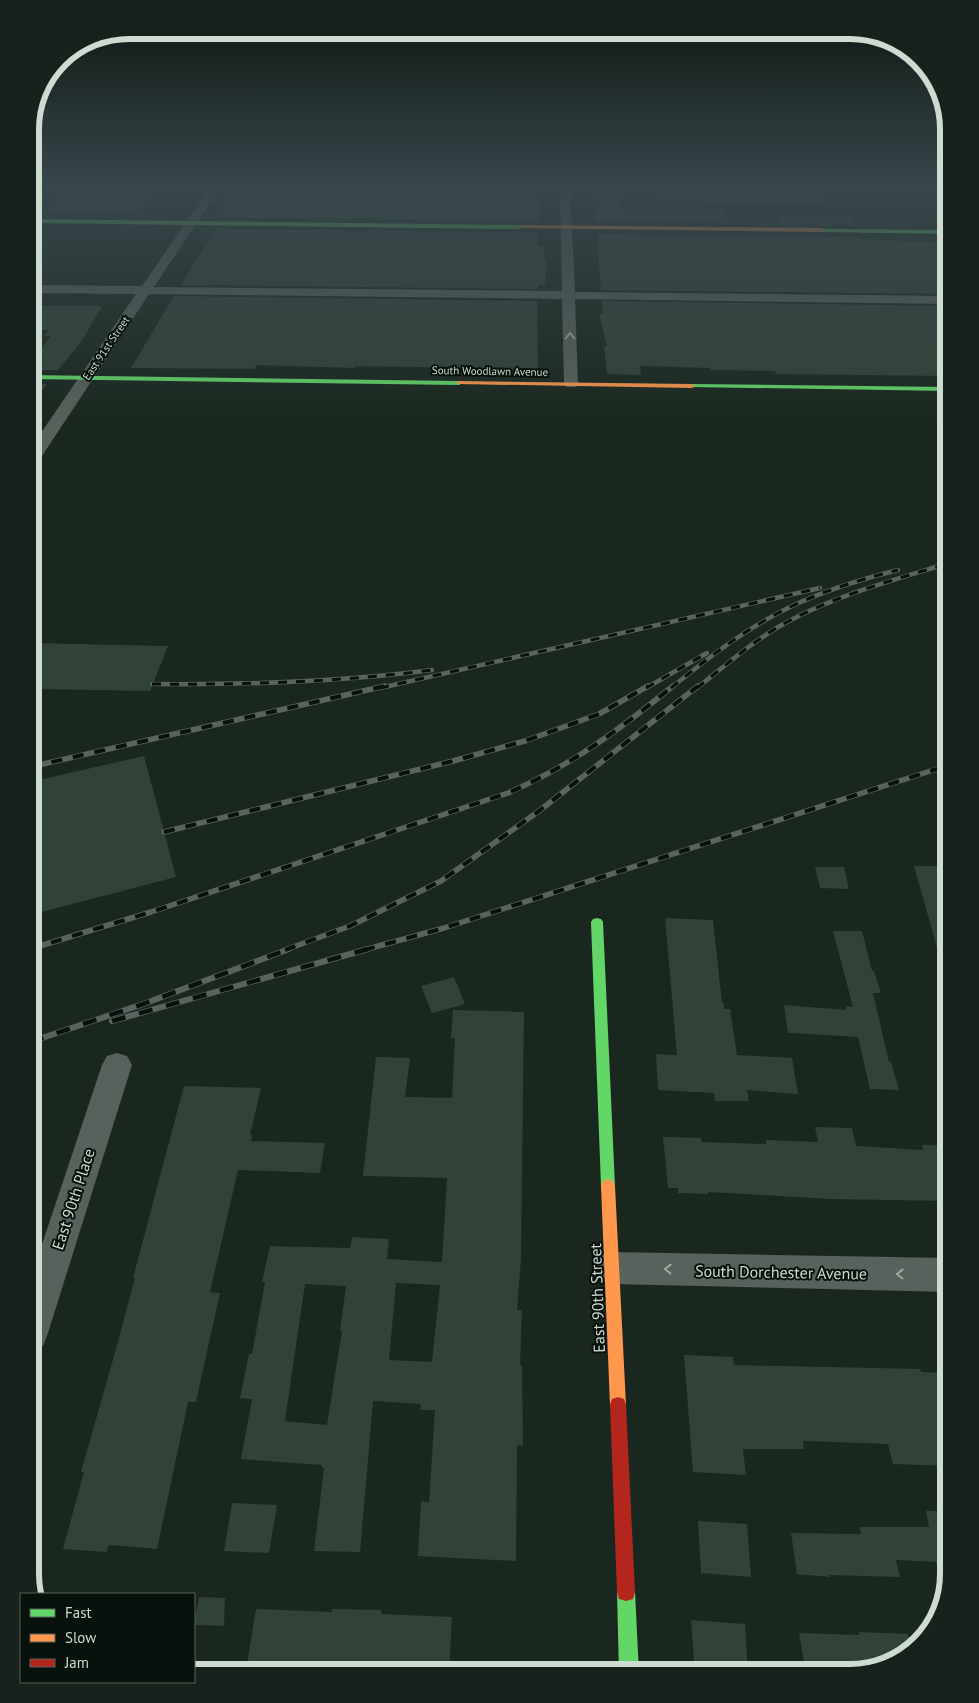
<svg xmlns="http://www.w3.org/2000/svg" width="979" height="1703" viewBox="0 0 979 1703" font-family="'PT Sans',sans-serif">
<rect width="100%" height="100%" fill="#1a271e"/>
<!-- green -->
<polygon fill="#2a4834" points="655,186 816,186 827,206 658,200"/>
<!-- building -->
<g fill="#314238" fill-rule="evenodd">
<polygon points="285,186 330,190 384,190 386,186 539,186 539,221 221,217 214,216 233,189 279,189"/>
<polygon points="591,186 619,186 621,209 723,209 729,223 596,222"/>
<polygon points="67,187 131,187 157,188 137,213 42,213"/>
<polygon points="777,215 852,216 856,225 781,224"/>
<polygon points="216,229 538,233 537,246 544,247 544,259 547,259 545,286 538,285 538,289 181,285"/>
<polygon points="597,234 861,237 862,240 936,242 949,263 949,294 601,290"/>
<polygon points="174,296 537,301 538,369 355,366 355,368 257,365 255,369 131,368"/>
<polygon points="602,301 949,306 949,376 776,374 775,371 711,370 710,368 648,366 640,366 641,375 607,374 604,346 607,346 599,314 603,314"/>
<polygon points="30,306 102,306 81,342 58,370 30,370 30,363 51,336 44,336 49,330 30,330"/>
<polygon points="30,384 47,384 30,407"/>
<polygon points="30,643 168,646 150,691 30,689"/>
<polygon points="144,756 176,877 30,915 30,782"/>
<polygon points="914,866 945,866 949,877 949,968 943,969"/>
<polygon points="815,867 844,867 849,889 820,888"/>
<polygon points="665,918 713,920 722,1003 724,1003 724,1009 730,1009 737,1055 792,1058 798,1094 747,1090 749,1101 715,1101 714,1093 658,1090 656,1054 677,1055"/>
<polygon points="833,931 862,931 872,971 874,971 881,993 873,993 889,1062 891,1062 899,1090 870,1089 858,1037 788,1033 784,1005 846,1010 846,1006 853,1007"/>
<polygon points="454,977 465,1004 432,1013 421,986"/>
<path d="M453,1010l71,2 -3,247 -4,51h5l-2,55h2l1,81 -6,-1 -1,116 -98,-5 3,-55 8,1 6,-92h-15l1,-6 -48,-3 -13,151 -46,-1 10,-83h-2v-3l-81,-6 11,-60 -12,-1 9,-44h3l13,-72h-3l8,-36 80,2 2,-11 37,2 -2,20 55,3 5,-84 -84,-2 13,-119 34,1 -5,39 47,1 3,-60h-4zM396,1283l44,2 -8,77 -43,-2zM305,1284l41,2 -6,45h2l-15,94 -42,-4z"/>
<polygon points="184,1086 261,1088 250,1135 252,1135 251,1141 325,1143 320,1173 238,1170 210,1292 220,1293 196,1402 188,1402 157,1549 109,1545 106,1552 63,1549 84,1472 81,1472 116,1349 135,1278 133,1278"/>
<polygon points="815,1127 852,1128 856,1146 923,1150 922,1145 949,1146 949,1201 830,1199 708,1192 708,1194 678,1193 678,1188 668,1188 663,1137 701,1138 701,1142 766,1144 766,1140 818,1142"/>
<polygon points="684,1355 733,1357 734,1365 920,1369 921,1372 949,1373 949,1466 893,1464 888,1444 803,1441 804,1449 743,1449 746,1475 693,1472"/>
<polygon points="232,1503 277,1505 269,1553 224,1551"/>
<polygon points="926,1511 949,1511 949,1574 939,1575 936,1562 896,1560 900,1577 829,1575 830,1577 797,1574 791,1533 861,1534 860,1527 929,1527"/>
<polygon points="698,1521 747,1524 751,1577 701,1573"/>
<polygon points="199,1597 225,1598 224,1626 194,1625"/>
<polygon points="256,1609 332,1612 332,1609 381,1610 381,1614 452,1617 449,1671 377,1669 377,1671 247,1664"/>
<polygon points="691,1620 745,1624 748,1673 695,1673"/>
<polygon points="859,1632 908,1634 911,1648 894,1663 850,1673 806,1673 799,1633 860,1635"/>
</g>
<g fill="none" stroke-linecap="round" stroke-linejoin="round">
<!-- street -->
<g fill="#58615b" fill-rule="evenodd">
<polygon points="211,186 221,186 154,287 562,291 560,186 570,186 575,292 949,296 949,304 575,299 578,384 576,387 566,387 564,384 562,299 149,294 36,465 30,466 30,449 136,294 30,293 30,285 142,286"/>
<polygon points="117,1053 127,1056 132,1065 48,1333 43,1346 30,1351 30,1280 102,1065 107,1056"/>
<polygon points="612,1252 949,1258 949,1292 612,1284 600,1280 595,1268 600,1256"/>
</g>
<!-- fast -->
<g fill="#63d668" fill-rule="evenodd">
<polygon points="30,219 519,225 522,227 519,229 30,223"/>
<polygon points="820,229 949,230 949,234 822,232"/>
<polygon points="30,375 459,381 462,383 459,385 30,379"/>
<polygon points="692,384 949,387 949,391 690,387 689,386"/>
<polygon points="597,918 601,919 603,922 615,1186 613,1191 608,1193 603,1191 601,1186 591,922 593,919"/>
<polygon points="626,1583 633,1585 635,1592 639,1673 619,1673 617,1592 619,1585"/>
</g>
<!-- slow -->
<g fill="#ff974d" fill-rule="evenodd">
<polygon points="519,225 822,228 825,230 822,232 517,228"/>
<polygon points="459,381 692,384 695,386 692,388 457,384 457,382"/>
<polygon points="608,1179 613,1181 615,1186 626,1405 624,1411 618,1413 612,1411 610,1405 601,1186 603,1181"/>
</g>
<!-- jam -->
<polygon fill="#b3261e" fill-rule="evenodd" points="618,1397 624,1399 626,1405 635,1592 633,1599 626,1601 619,1599 617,1592 610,1405 612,1399"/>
<defs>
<polyline id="rail-far3" points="908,186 949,190"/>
<g id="rail-far2">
<path d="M152,684c94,1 187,-2 280,-14"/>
<polyline points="380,688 820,588"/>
<polyline points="646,688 707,653"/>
<path d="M671,688c38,-31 77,-61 121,-82 34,-16 70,-27 106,-36"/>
<path d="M697,688c29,-23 57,-48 90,-66 50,-27 107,-42 162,-59"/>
</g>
<g id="rail-far1">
<polyline points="30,767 385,686"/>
<polyline points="164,832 453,761 525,741 599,714 648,686"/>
<path d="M30,949l121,-37 357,-119c64,-28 111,-63 165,-107"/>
<polyline points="285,950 350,926 441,881 539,811 698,686"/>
<polyline points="364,950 444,928 949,765"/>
</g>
<g id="rail">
<polyline points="112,1021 368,949"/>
<polyline points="30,1042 146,1003 289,949"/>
</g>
</defs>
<!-- rail-far3 casing -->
<use href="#rail-far3" stroke="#5b635f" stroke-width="2.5"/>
<!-- rail-far2 casing -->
<use href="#rail-far2" stroke="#5b635f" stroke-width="4.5"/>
<!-- rail-far1 casing -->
<use href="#rail-far1" stroke="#5b635f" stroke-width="5.5"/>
<!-- rail casing -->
<use href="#rail" stroke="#5b635f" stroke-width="6"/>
<!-- rail-far3 -->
<use href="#rail-far3" stroke="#08110b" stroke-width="2" stroke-dasharray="5.5" stroke-linecap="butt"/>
<!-- rail-far2 -->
<use href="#rail-far2" stroke="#08110b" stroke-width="3" stroke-dasharray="9" stroke-linecap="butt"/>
<!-- rail-far1 -->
<use href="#rail-far1" stroke="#08110b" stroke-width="4" stroke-dasharray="11" stroke-linecap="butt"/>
<!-- rail -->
<use href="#rail" stroke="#08110b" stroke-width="4.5" stroke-dasharray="14" stroke-linecap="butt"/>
</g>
<!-- one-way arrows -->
<defs><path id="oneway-chevron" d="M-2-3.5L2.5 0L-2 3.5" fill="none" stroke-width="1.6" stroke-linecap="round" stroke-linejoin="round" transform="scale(1.25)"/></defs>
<g stroke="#9eaaa2">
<use href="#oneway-chevron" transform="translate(570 336) rotate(-92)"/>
<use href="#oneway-chevron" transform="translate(668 1269) rotate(-179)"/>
<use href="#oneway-chevron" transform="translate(900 1274) rotate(-179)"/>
</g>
<!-- sky -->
<linearGradient id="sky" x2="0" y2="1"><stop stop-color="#0e1510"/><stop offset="0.44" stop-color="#38474c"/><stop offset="1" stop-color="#38474c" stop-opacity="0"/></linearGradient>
<rect width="979" height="424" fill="url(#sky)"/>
<g text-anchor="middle" stroke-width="4" stroke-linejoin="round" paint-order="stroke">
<!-- far-street labels -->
<g font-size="11" fill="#cddbd1" stroke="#08110b">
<text transform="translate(106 348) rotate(-56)" y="4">East 91st Street</text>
<text transform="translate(490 371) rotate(1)" y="4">South Woodlawn Avenue</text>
</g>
<!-- near-street labels -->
<g font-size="16" fill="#cddbd1" stroke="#08110b">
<text transform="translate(73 1199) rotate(-72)" y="6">East 90th Place</text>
<text transform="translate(781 1272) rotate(1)" y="6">South Dorchester Avenue</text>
<text transform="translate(597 1298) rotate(-92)" y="6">East 90th Street</text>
</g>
</g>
<!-- crop -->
<path d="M0 0H979V1703H0ZM129 39H850A90 90 0 0 1 940 129V1574A90 90 0 0 1 850 1664H129A90 90 0 0 1 39 1574V129A90 90 0 0 1 129 39Z" fill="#18211b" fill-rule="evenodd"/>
<path fill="none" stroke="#cddbd1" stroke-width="6" d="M129 39H850A90 90 0 0 1 940 129V1574A90 90 0 0 1 850 1664H129A90 90 0 0 1 39 1574V129A90 90 0 0 1 129 39Z"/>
<!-- legend -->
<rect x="20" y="1593" width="175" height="90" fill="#08110b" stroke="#57625a"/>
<rect x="30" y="1609" width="25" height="8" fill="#63d668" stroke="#57625a"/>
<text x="65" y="1618" font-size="15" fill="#cddbd1">Fast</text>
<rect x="30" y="1634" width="25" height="8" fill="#ff974d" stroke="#57625a"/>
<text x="65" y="1643" font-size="15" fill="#cddbd1">Slow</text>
<rect x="30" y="1659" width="25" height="8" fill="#b3261e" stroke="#57625a"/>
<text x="65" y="1668" font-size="15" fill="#cddbd1">Jam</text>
</svg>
